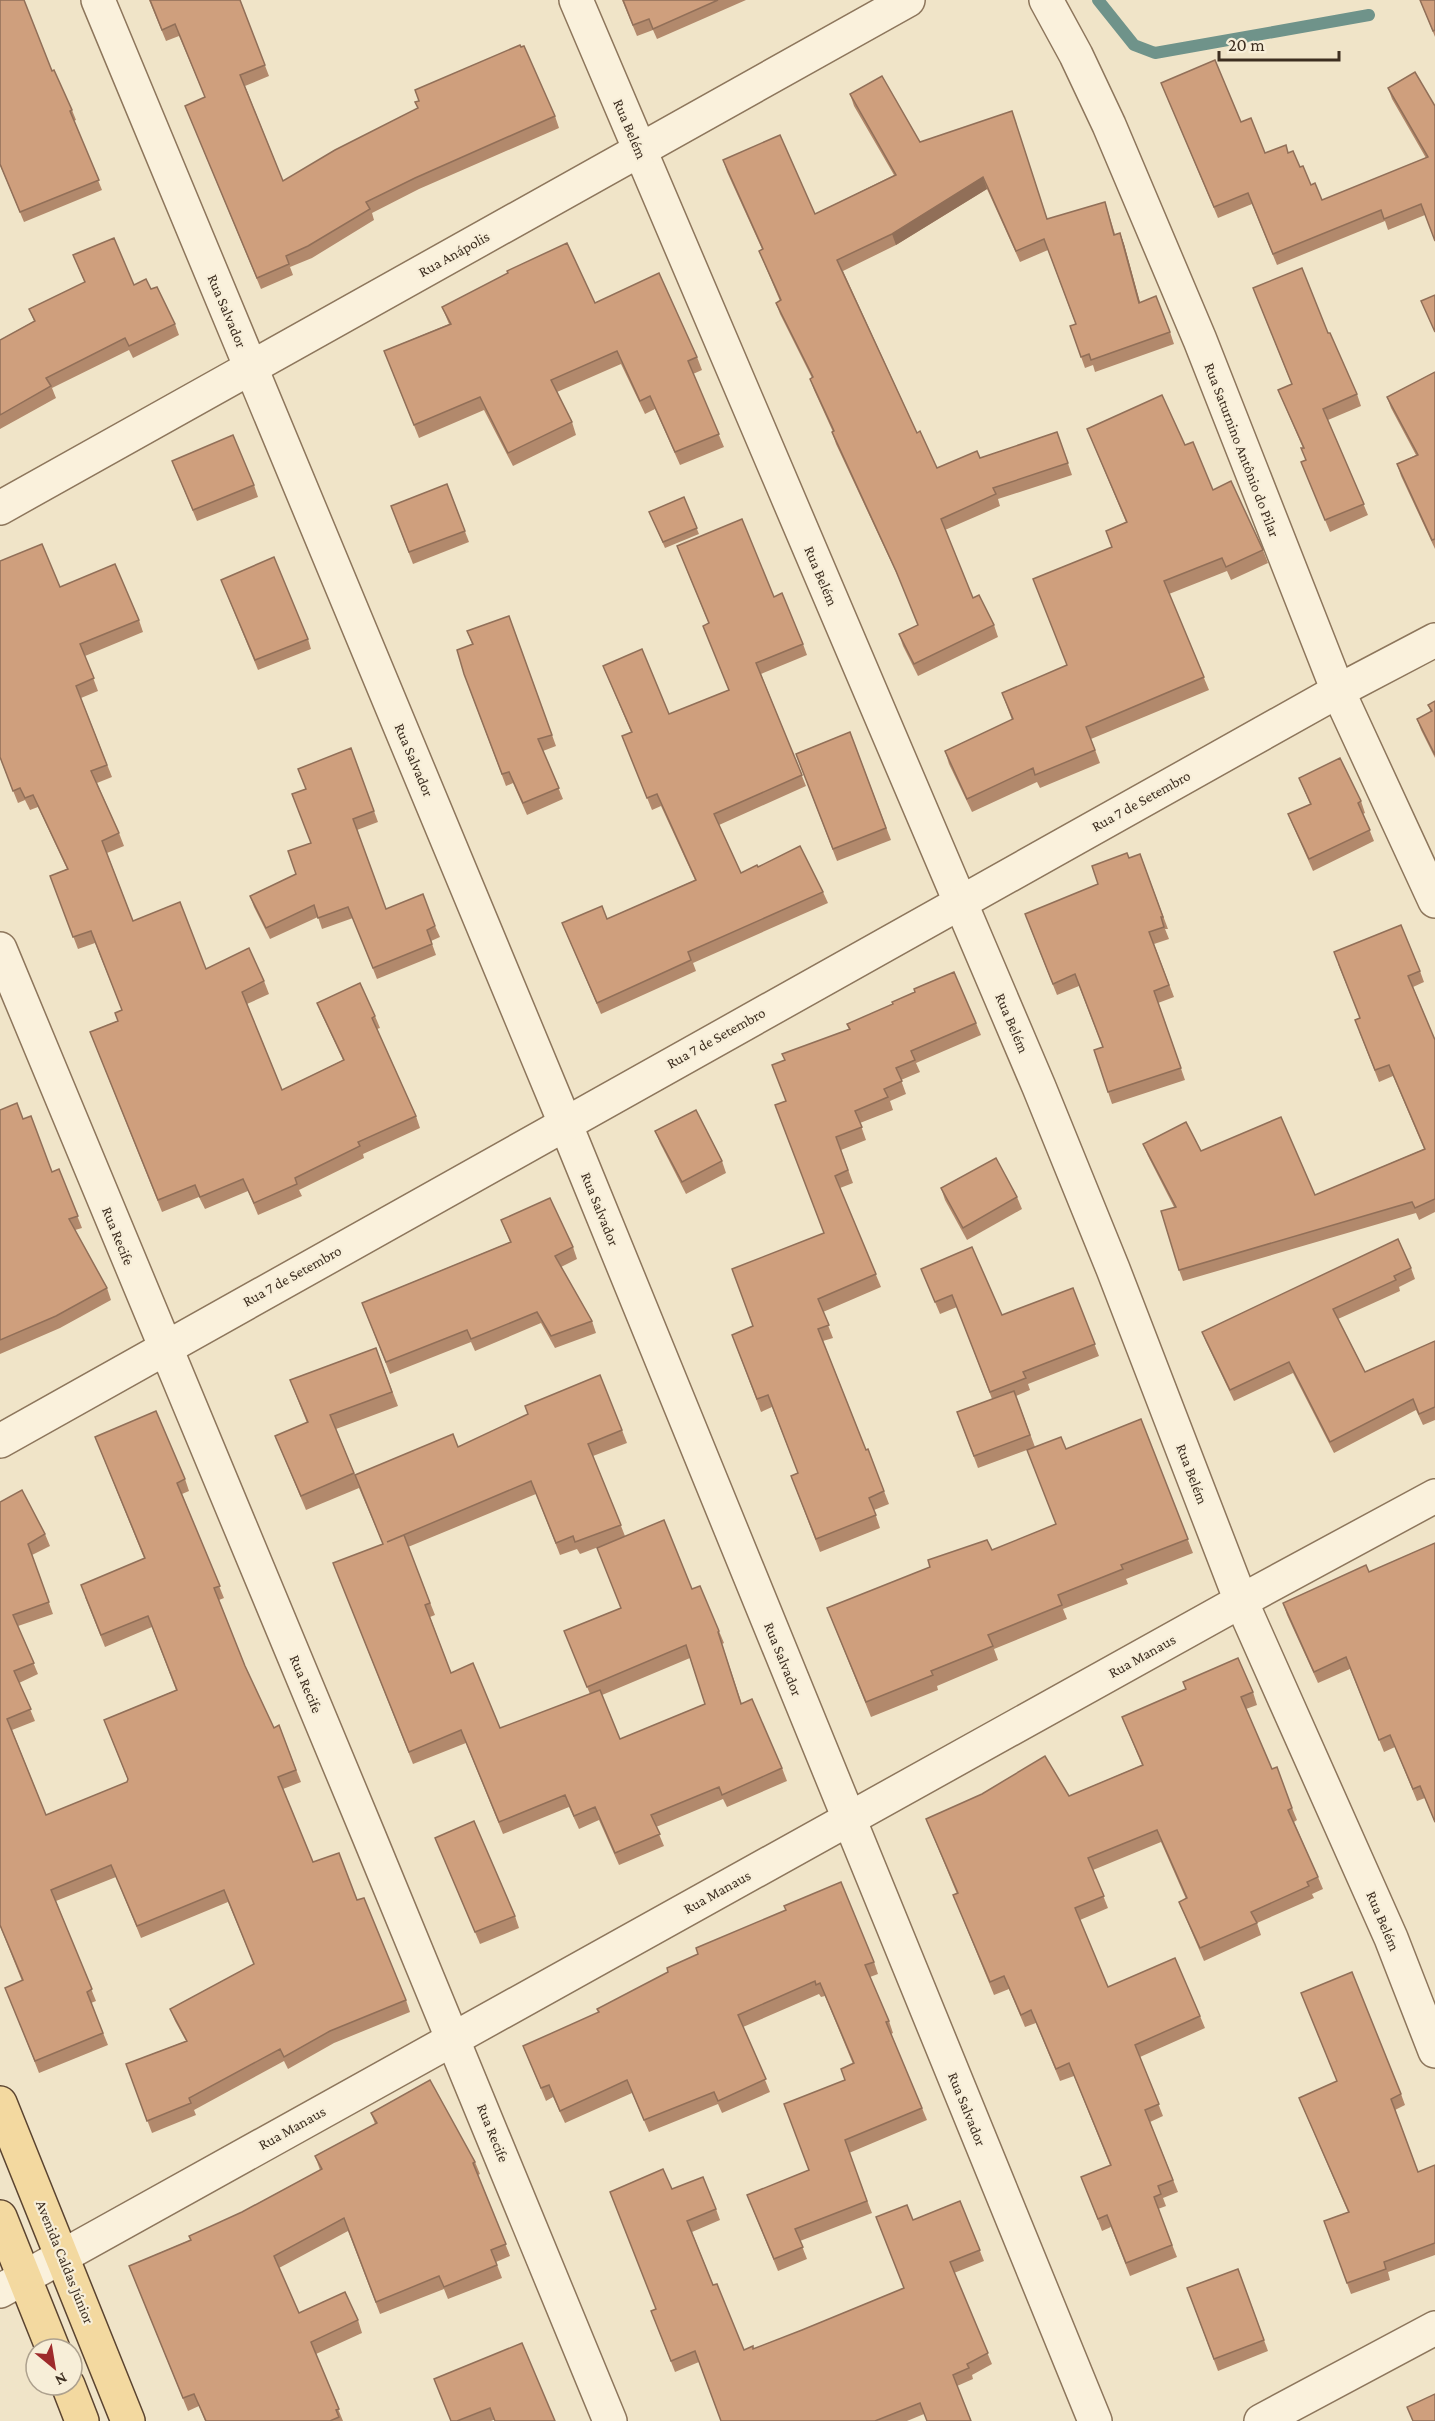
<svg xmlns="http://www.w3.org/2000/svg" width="1435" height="2421" viewBox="0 0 1435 2421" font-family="'Crimson Pro',serif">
<rect width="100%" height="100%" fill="#f0e4c8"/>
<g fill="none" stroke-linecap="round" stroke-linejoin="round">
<!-- stream -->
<polyline stroke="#6f938a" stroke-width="12" points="1098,0 1134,45 1155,53 1369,15"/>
<defs>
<g id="minor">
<polyline points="98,0 565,1123 1095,2421"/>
<polyline points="576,0 1039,1087 1113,1269 1241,1601 1391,1938 1435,2051"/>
<polyline points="1046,0 1076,55 1109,125 1200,340 1338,691 1435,901"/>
<polyline points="0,508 908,0"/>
<path d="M0,949c202,491 410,980 610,1472"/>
<polyline points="0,1441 1338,691 1435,640"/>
<polyline points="0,2291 1241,1601 1435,1496"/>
<polyline points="1261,2421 1435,2328"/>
</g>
<g id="major">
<polyline points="0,2103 128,2421"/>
<polyline points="0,2217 53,2349"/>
<polyline points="68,2385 82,2421"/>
</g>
</defs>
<!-- minor casing -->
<use href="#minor" stroke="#8d765c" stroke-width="36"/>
<!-- major casing -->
<use href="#major" stroke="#5b4430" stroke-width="36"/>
<!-- minor -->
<use href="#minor" stroke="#faf1dc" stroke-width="33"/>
<!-- major -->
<use href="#major" stroke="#f3d9a0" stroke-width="33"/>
</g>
<!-- wall -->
<g fill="#b2896c" fill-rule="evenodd">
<polygon points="0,0 52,71 72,110 76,120 74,121 102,190 24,222 0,165"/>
<polygon points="149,0 240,0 269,76 245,86 283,181 555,116 559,128 419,189 372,213 374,220 312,258 290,267 293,275 261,289 185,106 205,97 179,36 166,41"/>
<polygon points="622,0 746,0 657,39 653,30 637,36"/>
<polygon points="1420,0 1435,0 1435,37"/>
<polygon points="1161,83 1241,122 1265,153 1288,153 1300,167 1311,185 1322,200 1426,158 1392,99 1388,88 1435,106 1425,215 1388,230 1385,221 1277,265 1252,204 1218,218"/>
<polygon points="850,94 920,142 1048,219 1105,202 1115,234 1120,233 1124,244 1140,302 1170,332 1174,344 1095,372 1093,365 1085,368 1070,326 1076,325 1048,250 1020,262 987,189 896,245 843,271 917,433 937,468 980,458 1057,432 1072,475 998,499 1000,506 945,530 973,598 994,625 998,637 918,676 903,646 899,634 918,625 901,583 836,444 832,432 833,432 814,390 810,379 812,378 780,314 776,303 780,301 759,251 762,249 727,172 723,160 815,214 894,175 854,106"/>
<polygon points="73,255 134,285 151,289 175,324 179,335 133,358 129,350 52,388 56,398 0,429 0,340 34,321 29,309 85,283"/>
<polygon points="1253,288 1328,333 1357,394 1361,406 1328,420 1368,515 1330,532 1301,462 1306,460 1303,448 1278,390 1292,385"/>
<polygon points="595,303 697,357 702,370 693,374 724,447 680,465 655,409 645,414 621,364 557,392 572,422 576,435 513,466 484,410 419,438 384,351 449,324 442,307"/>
<polygon points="1435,372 1435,549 1401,476 1397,464 1416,455 1391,408 1387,397"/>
<polygon points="1087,429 1185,445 1213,490 1263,550 1268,563 1231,580 1227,571 1169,594 1209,690 1091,739 1100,763 1040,788 1037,782 972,812 949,764 945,751 1012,720 1002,693 1067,666 1112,547 1106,531 1126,522"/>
<polygon points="172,461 254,485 258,497 197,521"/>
<polygon points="447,484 469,542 413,564 391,506"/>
<polygon points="684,497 699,534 665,548 652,518"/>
<polygon points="677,546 774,597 803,644 807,655 761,674 806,786 719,825 741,873 758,867 823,892 828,903 693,963 696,971 601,1014 562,923 607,919 695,880 661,806 652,810 622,736 631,732 603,666 669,714 729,690 709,624"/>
<polygon points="221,580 308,639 311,649 258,670"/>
<polygon points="60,587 139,620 143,632 85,656 98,691 81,698 112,777 97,783 119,833 124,846 107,853 133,921 206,969 264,981 269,994 247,1004 282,1090 343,1060 322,1015 317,1003 375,1016 380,1028 377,1029 416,1116 420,1128 363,1154 364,1158 299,1190 302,1196 258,1215 248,1191 205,1209 199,1197 162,1212 90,1032 117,1021 122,1010 95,943 78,949 50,876 67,869 38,807 30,810 25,800 18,803 0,758"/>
<polygon points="509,616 556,746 543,751 563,799 527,815 513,783 506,786 468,685 472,644 467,631"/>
<polygon points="1435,701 1435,758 1421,730 1417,719 1431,712 1428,705"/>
<polygon points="850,732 891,840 837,861 796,754"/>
<polygon points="351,748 378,822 357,830 386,909 435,926 440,937 431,941 436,955 377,979 353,918 322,929 318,917 270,939 254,907 250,896 296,874 311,843 306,789"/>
<polygon points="1299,778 1361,801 1365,813 1363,814 1374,841 1313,871 1293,826 1288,814 1310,804"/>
<polygon points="1140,854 1168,929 1165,929 1169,939 1154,944 1174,997 1158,1003 1185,1080 1112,1104 1094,1050 1103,1048 1079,986 1057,995 1029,925 1098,884 1129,858"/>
<polygon points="1338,964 1420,971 1424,982 1413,987 1435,1040 1435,1212 1419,1220 1416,1213 1183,1281 1179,1270 1174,1207 1148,1156 1143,1144 1201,1151 1315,1195 1424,1149 1393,1076 1379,1082 1359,1031 1360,1018"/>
<polygon points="976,1023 981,1035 916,1063 920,1072 901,1080 906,1094 890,1101 893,1110 860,1123 866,1140 841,1150 853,1183 840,1188 881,1287 823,1312 833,1338 823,1341 866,1450 884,1491 889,1504 874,1510 880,1528 820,1552 791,1476 798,1473 772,1407 761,1412 732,1335 753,1326 824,1233 786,1101 785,1060 849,1029 847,1024"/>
<polygon points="0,1110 23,1119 52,1172 59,1169 82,1228 75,1230 107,1288 111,1300 60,1328 0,1354"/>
<polygon points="655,1131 722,1161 726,1173 686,1194 660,1143"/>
<polygon points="941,1188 1017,1197 1022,1209 967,1240 945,1200"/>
<polygon points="501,1220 573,1247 577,1259 561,1267 592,1321 596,1333 555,1348 541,1323 475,1351 471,1342 390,1374 362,1303 510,1242"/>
<polygon points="1411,1268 1415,1279 1399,1287 1400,1291 1338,1319 1365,1372 1435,1341 1435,1420 1423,1425 1416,1410 1334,1453 1293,1373 1234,1401 1206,1342 1202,1332"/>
<polygon points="921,1269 1002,1315 1073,1288 1099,1356 1028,1384 1030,1390 1016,1396 1035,1447 978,1468 957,1412 992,1399 957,1307 940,1314"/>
<path d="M376,1348l22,58 -62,23 19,46 103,-28 164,-17 5,13 -34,13 32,80 67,53 27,42 5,12 -2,1 20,60 40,64 5,13 -60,26 -4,-8 -67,28 8,19 -45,19 -20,-45 -20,9 -10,-22 -66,27 -37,-91 -53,21 -75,-189 45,-31 -24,-56 -53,22 -31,-74 32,-13 -17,-43zM536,1494l24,61 17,-6 3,5 21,-8 20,62 -57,23 26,63 -90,34 -49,-55 -21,-56 5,-2 -27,-68zM690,1658l15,46 -85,35 -18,-44z"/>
<polygon points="1141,1419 1193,1553 1126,1579 1128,1584 1063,1609 1067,1619 994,1649 998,1660 937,1686 938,1690 871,1717 827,1608 992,1550 1056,1524 1066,1449"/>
<polygon points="95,1437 185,1479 189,1491 182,1494 224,1598 219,1600 245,1666 274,1728 279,1725 301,1782 283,1789 313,1862 357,1900 406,2000 410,2012 334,2043 288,2069 284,2061 194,2110 196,2115 152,2133 126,2064 186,2041 175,2021 170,2009 254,1964 228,1902 141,1938 116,1877 56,1901 96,2001 91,2003 108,2045 39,2073 10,1999 22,1981 0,1926 0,1502 45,1534 50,1546 32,1555 53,1614 18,1626 38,1674 19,1683 35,1721 12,1730 46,1815 127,1782 128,1780 104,1720 176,1690 152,1627 105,1647 85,1597 144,1558"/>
<polygon points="1435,1543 1435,1823 1425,1798 1417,1801 1395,1747 1384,1752 1350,1669 1318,1683 1287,1615 1283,1603 1369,1572"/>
<polygon points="1253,1692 1257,1705 1246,1709 1272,1769 1292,1808 1297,1820 1294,1822 1318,1877 1323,1889 1312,1894 1314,1898 1257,1923 1261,1935 1204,1961 1179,1902 1186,1899 1161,1842 1093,1870 1108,1908 1080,1920 1108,1987 1200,2016 1205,2028 1140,2057 1163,2116 1150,2122 1178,2192 1163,2198 1166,2206 1158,2209 1177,2257 1130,2276 1111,2227 1102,2231 1086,2189 1110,2165 1074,2076 1060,2081 1036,2023 1025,2027 1009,1989 994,1995 958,1907 953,1895 957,1894 926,1819 1069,1796 1142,1765 1122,1717"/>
<polygon points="435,1838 515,1916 519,1928 480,1944"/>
<polygon points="874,1962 878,1974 870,1977 889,2021 893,2033 891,2034 927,2120 849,2153 872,2213 800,2241 807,2259 778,2271 747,2195 809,2170 845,2080 853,2064 825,1996 821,1997 819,1994 743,2027 770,2092 722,2113 718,2104 649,2132 632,2093 565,2123 553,2097 546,2101 523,2046"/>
<polygon points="1301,1993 1401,2094 1405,2105 1395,2110 1418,2172 1435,2165 1435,2255 1388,2272 1390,2280 1351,2294 1324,2221 1348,2212 1299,2098 1337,2081"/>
<polygon points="371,2113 475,2162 480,2174 478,2175 510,2256 496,2262 502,2278 448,2299 444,2289 380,2314 348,2231 279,2268 299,2313 358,2320 362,2333 316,2354 343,2421 205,2421 199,2406 188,2411 129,2266 190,2240 320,2170 315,2156 375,2124"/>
<polygon points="672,2189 716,2209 720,2220 692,2232 713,2285 744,2350 753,2349 802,2330 904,2288 913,2220 960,2201 984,2261 954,2273 992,2364 972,2375 973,2379 957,2386 924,2414 907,2421 721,2421 699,2362 675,2372 651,2311 656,2309"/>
<polygon points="1238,2269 1268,2351 1218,2371 1187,2288"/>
<polygon points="434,2379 555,2421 494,2420 491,2421 451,2421"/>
</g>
<!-- shaded-wall -->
<g fill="#916f58">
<polygon points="983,177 987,189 896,245 892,234"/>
<polygon points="1120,233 1124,244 1143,314 1139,303"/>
</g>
<!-- building -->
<g fill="#cf9f7d" stroke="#916f58" stroke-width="1.5">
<polygon points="0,0 24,0 52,71 54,70 72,110 70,111 99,180 20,212 0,164"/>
<polygon points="150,0 240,0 265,65 240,75 283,181 335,150 418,108 415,102 419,101 415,90 520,45 521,47 524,46 555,116 415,178 366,202 370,209 308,246 286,256 289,264 257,278 185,106 205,97 175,24 162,30"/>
<polygon points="623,0 718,0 653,29 649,19 633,25"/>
<polygon points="1420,0 1435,0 1435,30 1433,31"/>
<polygon points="1215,60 1241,122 1251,118 1265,153 1286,145 1288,153 1293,151 1300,167 1303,166 1311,185 1315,183 1322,200 1428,157 1388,88 1415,72 1435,106 1435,241 1421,204 1384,219 1381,210 1273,254 1248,193 1214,207 1161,83"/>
<polygon points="882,76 920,142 1012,111 1047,219 1105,202 1114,235 1120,233 1139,303 1156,296 1170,332 1091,360 1089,354 1081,357 1070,326 1076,324 1044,239 1016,251 983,177 892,234 837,260 917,433 920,431 937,468 977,451 980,458 1057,432 1068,463 993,488 996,494 941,519 973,598 979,595 994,625 914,664 899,634 918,625 896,571 832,432 834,431 810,379 813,377 776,303 781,300 759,251 763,249 723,160 780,135 815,214 896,175 850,94"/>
<polygon points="114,238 134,285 146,279 151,289 157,287 175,324 129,346 125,338 46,378 51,386 0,415 0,340 35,321 29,309 85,282 73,255"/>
<polygon points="567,243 595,303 659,273 697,357 688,361 719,434 675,452 650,396 640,401 617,351 551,380 572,422 508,453 480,397 414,425 384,351 451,324 442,307 508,273 507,271"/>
<polygon points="1302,268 1328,333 1330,333 1357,394 1323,409 1364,504 1325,520 1301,462 1306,460 1301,448 1304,448 1278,390 1292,384 1253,288"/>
<polygon points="1435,295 1435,332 1421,301"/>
<polygon points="1435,372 1435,539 1432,540 1397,464 1418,455 1387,397"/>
<polygon points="1162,395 1185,445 1193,442 1213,490 1231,481 1263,550 1226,567 1222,558 1164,581 1204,677 1086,727 1095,750 1035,775 1033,768 967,799 945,751 1013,719 1002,693 1067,665 1033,579 1112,547 1106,531 1127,522 1087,429"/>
<polygon points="233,435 254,485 193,510 172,461"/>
<polygon points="447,484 465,531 409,552 391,506"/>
<polygon points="684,497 697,528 663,542 649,512"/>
<polygon points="742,519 774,597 782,593 803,644 756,663 802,775 714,814 741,873 757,865 758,867 800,846 823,892 688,952 691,960 597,1003 562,923 602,906 607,919 696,880 657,794 647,798 622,736 632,732 603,666 642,649 669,714 729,690 703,626 709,623 677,546"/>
<polygon points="42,544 60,587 115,564 139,620 80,644 94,678 76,686 107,765 91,771 119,833 102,841 133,921 180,902 206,969 249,948 264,981 242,992 282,1090 344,1060 317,1003 360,983 375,1016 372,1018 416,1116 358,1142 360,1146 295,1178 297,1184 254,1203 243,1179 200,1197 195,1185 158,1200 90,1032 118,1021 115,1013 122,1010 91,931 73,937 50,876 68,869 33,795 25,798 20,788 13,791 0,757 0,561"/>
<polygon points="274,557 308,639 255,660 221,580"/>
<polygon points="509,616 552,735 538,739 559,788 523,803 509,772 502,774 464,674 457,650 473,644 467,631"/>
<polygon points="1435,701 1435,755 1417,719 1432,711 1428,705"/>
<polygon points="850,732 886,828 833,849 796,754"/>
<polygon points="351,748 374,811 353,819 386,909 423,894 435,926 427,930 432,944 373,968 348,907 318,918 314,905 266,928 250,896 296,874 288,851 311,843 292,794 306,789 298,769"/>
<polygon points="1340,758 1361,801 1358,803 1370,830 1309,859 1288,814 1311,804 1299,778"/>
<polygon points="1127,853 1129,858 1140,854 1163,917 1161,917 1164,927 1149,932 1169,985 1154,991 1181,1068 1108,1092 1094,1050 1103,1047 1075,974 1053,984 1025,914 1098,884 1092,866"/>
<polygon points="1401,925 1420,971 1408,976 1435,1040 1435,1199 1415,1208 1412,1202 1179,1270 1161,1211 1176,1207 1143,1144 1186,1122 1201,1151 1281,1117 1315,1195 1425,1149 1389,1065 1375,1070 1355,1020 1360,1018 1334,952"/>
<polygon points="954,972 976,1023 911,1051 915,1060 896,1068 902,1081 884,1089 888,1097 855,1111 862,1127 836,1137 848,1170 835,1176 876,1274 818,1299 829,1325 818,1329 866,1450 868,1449 884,1491 869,1498 876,1515 816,1539 791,1476 798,1473 768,1395 757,1399 732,1335 753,1326 732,1269 824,1233 775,1105 786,1101 772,1065 785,1060 782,1054 850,1029 847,1024 893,1004 892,1002 915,992 914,989"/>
<polygon points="17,1103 23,1119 31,1116 52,1172 59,1169 78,1216 69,1219 107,1288 56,1316 0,1340 0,1110"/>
<polygon points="696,1110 722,1161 682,1182 655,1131"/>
<polygon points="996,1158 1017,1197 963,1228 941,1188"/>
<polygon points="550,1198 573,1247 555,1256 592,1321 551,1336 537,1312 471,1339 467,1330 386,1362 362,1303 511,1242 501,1220"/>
<polygon points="1398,1239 1411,1268 1394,1276 1396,1280 1333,1309 1365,1372 1435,1341 1435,1407 1419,1414 1413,1399 1330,1442 1289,1362 1230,1390 1202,1332"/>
<polygon points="972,1247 1002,1315 1073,1288 1095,1344 1023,1372 1026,1378 990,1392 952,1295 935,1302 921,1269"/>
<polygon points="376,1348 392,1392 330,1415 354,1473 301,1496 275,1436 308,1422 290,1380"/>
<polygon points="600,1375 622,1430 588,1444 621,1525 575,1542 573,1536 556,1543 531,1481 387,1542 404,1535 430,1603 425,1605 451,1673 473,1663 500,1728 600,1690 620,1739 705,1704 686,1645 587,1687 564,1631 621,1608 597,1548 664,1520 692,1589 700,1586 719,1631 718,1632 741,1704 752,1699 782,1768 722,1795 719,1787 651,1815 660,1834 615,1853 595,1807 574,1816 565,1795 499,1822 461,1730 409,1752 333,1563 383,1544 355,1475 453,1434 458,1447 528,1414 525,1406"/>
<polygon points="1014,1391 1030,1435 974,1456 957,1412"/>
<polygon points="156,1411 185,1479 177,1483 220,1586 214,1588 245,1666 274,1728 279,1725 296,1770 278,1777 313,1862 339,1853 357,1900 364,1898 406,2000 330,2031 284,2057 280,2049 189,2098 191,2103 147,2121 126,2064 187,2041 170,2009 254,1964 224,1890 137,1926 111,1865 51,1890 92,1989 87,1992 103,2033 35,2061 5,1988 23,1980 0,1925 0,1502 22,1490 45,1534 28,1544 49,1602 13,1615 34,1663 14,1671 31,1709 7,1719 46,1815 127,1782 128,1779 104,1720 177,1690 148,1616 101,1635 81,1585 145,1558 95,1437"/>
<polygon points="1141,1419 1188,1539 1121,1565 1123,1569 1058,1595 1062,1605 988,1635 993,1646 931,1671 933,1675 866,1702 827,1608 930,1567 928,1560 987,1540 992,1550 1056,1524 1027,1450 1061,1437 1066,1449"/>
<polygon points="1435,1543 1435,1822 1420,1786 1413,1789 1390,1735 1379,1740 1346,1657 1314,1672 1283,1603 1366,1565 1369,1572"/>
<polygon points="1238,1658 1253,1692 1241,1697 1272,1769 1277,1767 1292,1808 1288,1810 1318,1877 1307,1882 1309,1886 1251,1912 1257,1923 1200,1948 1179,1902 1187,1898 1157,1830 1088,1858 1104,1896 1075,1908 1108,1987 1175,1958 1200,2016 1135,2045 1159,2104 1145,2110 1173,2180 1158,2186 1161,2194 1154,2197 1172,2245 1126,2263 1107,2215 1098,2219 1081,2177 1111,2165 1069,2063 1056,2069 1031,2010 1021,2015 1004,1976 990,1982 953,1895 958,1893 926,1819 982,1794 1045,1756 1069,1796 1143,1765 1122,1717 1186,1689 1183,1682"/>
<polygon points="474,1821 515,1916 475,1932 435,1838"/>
<polygon points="841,1882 874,1962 865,1965 889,2021 886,2022 922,2108 845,2140 867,2201 795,2229 803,2247 774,2259 747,2195 809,2170 784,2104 845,2080 841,2069 854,2063 820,1983 816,1985 815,1981 738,2015 766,2079 718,2101 714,2092 644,2120 627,2080 560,2111 549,2085 541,2088 523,2046 599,2012 597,2009 668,1972 667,1968 698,1954 696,1948 786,1910 784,1906"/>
<polygon points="1352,1972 1401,2094 1391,2099 1418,2172 1435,2165 1435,2243 1384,2262 1386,2269 1347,2283 1324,2221 1349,2212 1299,2098 1337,2081 1301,1993"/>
<polygon points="430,2080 475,2162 473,2163 506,2244 491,2250 497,2265 444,2287 439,2276 376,2302 344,2218 274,2256 299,2313 345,2292 358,2320 311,2342 339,2409 336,2410 339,2417 330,2421 206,2421 194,2394 183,2398 129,2266 191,2240 189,2236 242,2212 322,2169 315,2156 377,2123 371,2113"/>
<polygon points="663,2169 672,2189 703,2177 716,2209 687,2221 713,2285 717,2284 744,2350 753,2346 753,2349 802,2330 904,2288 876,2217 907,2205 913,2220 960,2201 980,2250 950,2262 988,2353 967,2364 969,2368 953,2375 971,2421 927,2421 920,2403 875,2421 721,2421 695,2351 671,2361 651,2311 656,2309 610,2192"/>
<polygon points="1238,2269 1264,2340 1214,2359 1187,2288"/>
<polygon points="522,2343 555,2421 495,2421 490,2408 457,2421 451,2421 434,2379"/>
<polygon points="1435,2394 1435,2421 1413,2421 1407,2407"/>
</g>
<g text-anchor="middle" stroke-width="4.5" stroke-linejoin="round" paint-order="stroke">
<!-- street labels -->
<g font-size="15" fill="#3d2e20" stroke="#f7eed8">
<text transform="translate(630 129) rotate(67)" y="5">Rua Belém</text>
<text transform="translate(454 254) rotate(-29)" y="5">Rua Anápolis</text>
<text transform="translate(227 311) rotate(67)" y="5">Rua Salvador</text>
<text transform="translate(1242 450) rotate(69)" y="5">Rua Saturnino Antônio do Pilar</text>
<text transform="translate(821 576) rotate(67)" y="5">Rua Belém</text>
<text transform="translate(414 760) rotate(67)" y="5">Rua Salvador</text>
<text transform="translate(1141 801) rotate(-29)" y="5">Rua 7 de Setembro</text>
<text transform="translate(1012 1023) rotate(67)" y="5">Rua Belém</text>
<text transform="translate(716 1038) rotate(-29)" y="5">Rua 7 de Setembro</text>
<text transform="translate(600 1209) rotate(68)" y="5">Rua Salvador</text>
<text transform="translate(118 1236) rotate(68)" y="5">Rua Recife</text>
<text transform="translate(292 1276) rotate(-29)" y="5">Rua 7 de Setembro</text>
<text transform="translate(1192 1474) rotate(69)" y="5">Rua Belém</text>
<text transform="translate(1142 1656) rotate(-29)" y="5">Rua Manaus</text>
<text transform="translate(783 1659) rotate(68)" y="5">Rua Salvador</text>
<text transform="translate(306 1684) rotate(67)" y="5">Rua Recife</text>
<text transform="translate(717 1892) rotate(-29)" y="5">Rua Manaus</text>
<text transform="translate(1383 1921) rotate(67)" y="5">Rua Belém</text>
<text transform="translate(967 2109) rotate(68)" y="5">Rua Salvador</text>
<text transform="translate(292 2128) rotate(-29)" y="5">Rua Manaus</text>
<text transform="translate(493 2133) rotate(68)" y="5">Rua Recife</text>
<text transform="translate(65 2262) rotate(68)" y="5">Avenida Caldas Júnior</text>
</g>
</g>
<!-- north arrow -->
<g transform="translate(54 2367) rotate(150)"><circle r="28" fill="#f7eed8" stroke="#ada18e" stroke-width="1.5"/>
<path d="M0-4.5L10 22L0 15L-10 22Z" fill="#9e2a2b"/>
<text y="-9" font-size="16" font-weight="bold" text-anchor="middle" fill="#3d2e20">N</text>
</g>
<!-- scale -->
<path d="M1219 51v9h120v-9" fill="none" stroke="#3d2e20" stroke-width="3"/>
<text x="1228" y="51" font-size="18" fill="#3d2e20" stroke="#f7eed8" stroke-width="4.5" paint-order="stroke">20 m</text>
</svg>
